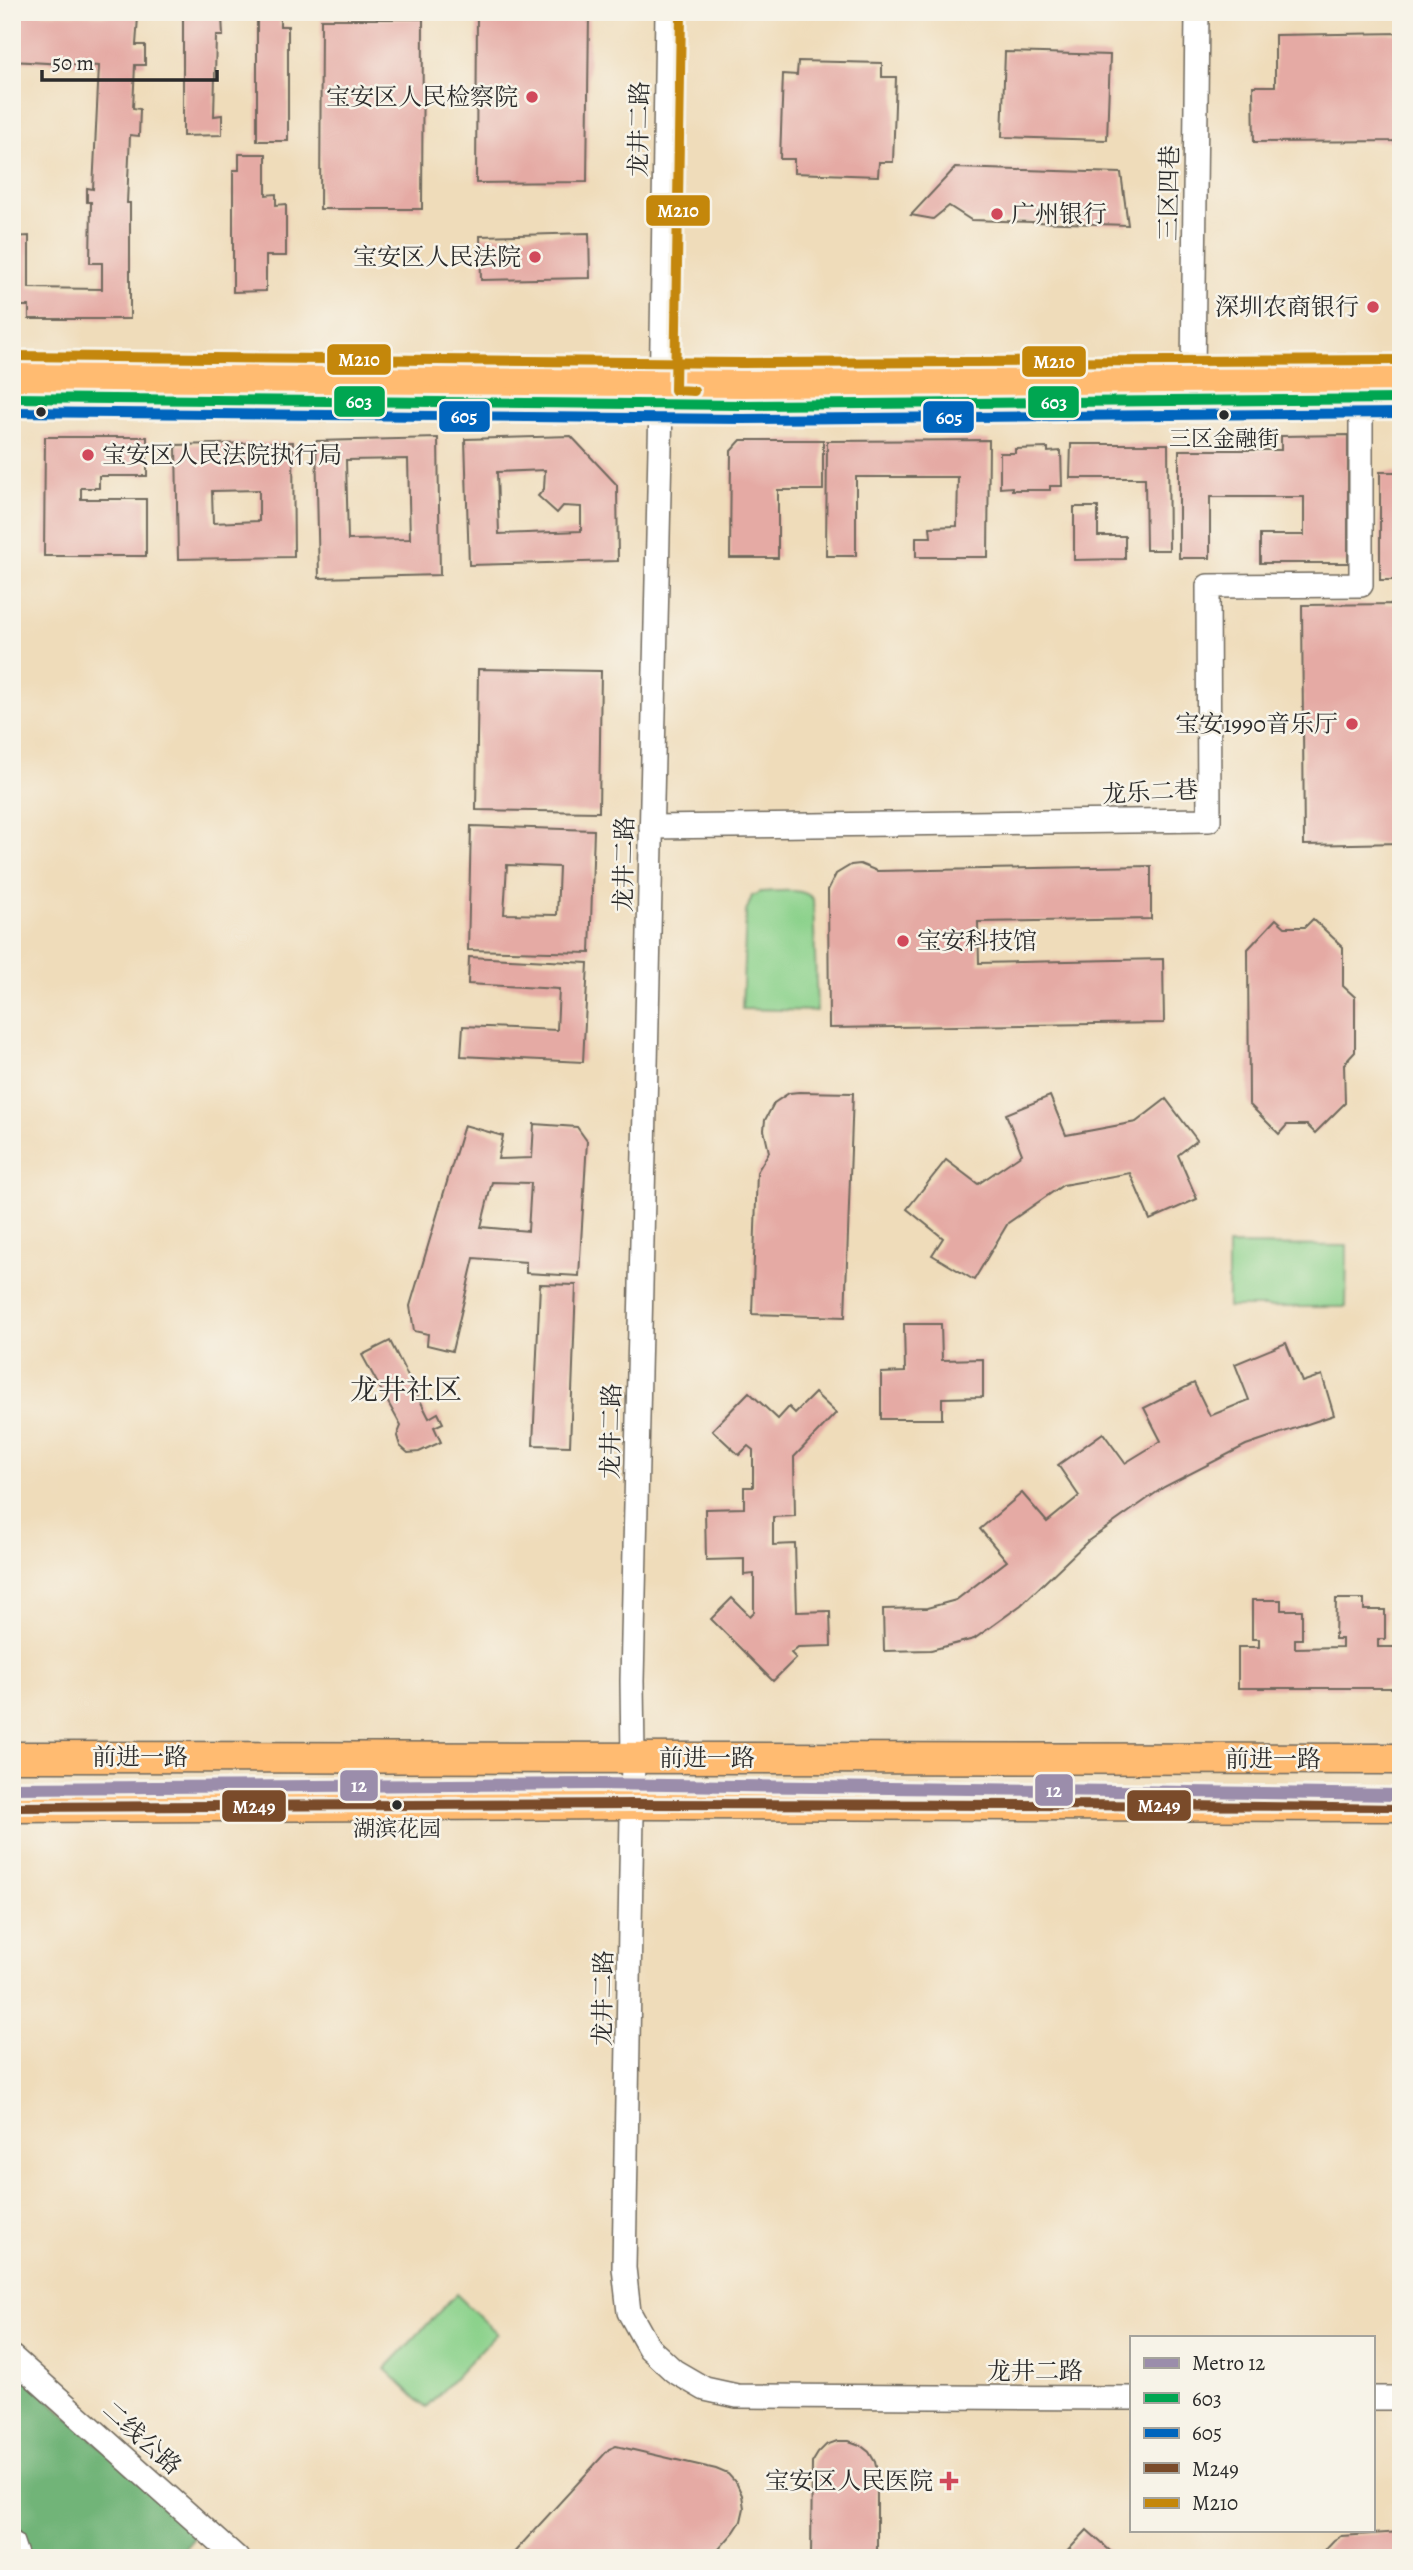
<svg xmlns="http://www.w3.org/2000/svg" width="1413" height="2570" viewBox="0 0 1413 2570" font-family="Alegreya,'Noto Serif SC',serif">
<rect width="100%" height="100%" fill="#f7f3e8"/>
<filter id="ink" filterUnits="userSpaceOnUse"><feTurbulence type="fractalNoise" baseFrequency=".0143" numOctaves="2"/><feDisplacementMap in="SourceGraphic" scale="14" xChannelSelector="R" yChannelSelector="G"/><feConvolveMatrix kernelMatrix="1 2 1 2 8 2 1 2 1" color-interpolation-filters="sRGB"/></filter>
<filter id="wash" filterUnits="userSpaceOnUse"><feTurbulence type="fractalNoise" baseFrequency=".00686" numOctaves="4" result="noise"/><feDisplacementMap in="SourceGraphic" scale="28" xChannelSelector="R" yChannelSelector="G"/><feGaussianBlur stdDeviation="1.57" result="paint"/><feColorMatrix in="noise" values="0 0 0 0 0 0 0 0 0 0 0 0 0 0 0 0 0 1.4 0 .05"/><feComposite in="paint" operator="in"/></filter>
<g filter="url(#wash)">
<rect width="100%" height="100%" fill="#efdcba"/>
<!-- green -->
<g fill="#8cd28c" stroke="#5c7e5c" stroke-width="2">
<path d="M760,892c16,0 42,-6 53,7l4,112 -75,-2 4,-97 6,-16z"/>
<polygon points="1228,1245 1347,1246 1346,1307 1228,1307"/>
<polygon points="456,2294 497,2333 426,2408 385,2369"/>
</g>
<!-- forest -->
<polygon fill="#71b478" stroke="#4e7052" stroke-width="2" points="12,2367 191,2527 193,2539 176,2558 29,2558 12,2507"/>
<g id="blocks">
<!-- building -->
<g fill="#e5aaa4" fill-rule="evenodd">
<polygon points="12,12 138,17 136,45 145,45 145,65 135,65 133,108 140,109 139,136 130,135 127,203 130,203 130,319 29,319 29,306 12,306 12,237 29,236 29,288 102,289 102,263 90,263 91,202 87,202 87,188 93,189 99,66 12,61"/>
<polygon points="477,12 589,12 587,182 476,183"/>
<polygon points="257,15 280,15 280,26 288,26 288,141 257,141"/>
<polygon points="183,16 222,16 223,36 216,36 214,116 222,115 222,135 183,136"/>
<polygon points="321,19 423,19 422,209 320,209"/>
<polygon points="1401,33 1401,141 1254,142 1253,86 1275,86 1275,35"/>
<polygon points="1005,52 1110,55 1107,140 1002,137"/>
<polygon points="798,61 882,63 882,77 896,77 893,162 879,162 878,176 794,173 794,159 780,159 783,74 797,75"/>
<polygon points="239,154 266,154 266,195 276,194 276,205 286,204 286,256 266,256 266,291 233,292 233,170 239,170"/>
<polygon points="955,168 1121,173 1128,225 971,220 949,206 933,219 911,215"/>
<polygon points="589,233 590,278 481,280 480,236"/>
<polygon points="1348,435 1348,563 1260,563 1260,535 1304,535 1304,497 1210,497 1210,558 1179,558 1179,450 1281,450 1281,436"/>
<path d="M571,436l46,49 1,76 -149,4 -4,-126zM545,470l-1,19 -6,7 19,17 6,-7 18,1v24l-82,3 -2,-62z"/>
<polygon points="45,437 147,437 147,476 99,476 99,488 81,488 81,499 146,499 146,556 44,556"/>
<path d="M438,438l2,137 -121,3 -3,-137zM408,459l2,80 -62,1 -2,-80z"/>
<polygon points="741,440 823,440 823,490 778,490 778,558 730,558 731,451"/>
<polygon points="989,440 988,557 916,557 916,537 931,537 930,527 957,526 958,477 856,477 856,556 826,556 827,441"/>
<path d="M293,442l1,115 -116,2 -2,-114zM259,490v31l-46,2 -1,-32z"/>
<polygon points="1071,444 1168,444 1169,550 1146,550 1145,478 1070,478"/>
<polygon points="1048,448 1048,452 1061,451 1062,486 1050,486 1050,490 1012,490 1012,487 1000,488 1000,453 1015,453 1015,449"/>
<rect x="1380" y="472" width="21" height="108"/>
<polygon points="1074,507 1098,507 1098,536 1125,536 1125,559 1074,560"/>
<polygon points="1401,604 1401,843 1304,845 1302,605"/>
<polygon points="478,669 601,671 599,812 476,810"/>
<path d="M471,826l123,4 -4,123 -122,-3zM507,865l52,2 -2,48 -53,-1z"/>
<polygon points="860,864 877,871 1151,866 1151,919 978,922 979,963 1163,959 1164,1023 829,1028 828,890 836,874 851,865"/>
<polygon points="1276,919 1285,927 1305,927 1313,919 1343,947 1343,986 1355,997 1355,1052 1344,1064 1345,1103 1315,1133 1307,1125 1287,1125 1279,1134 1249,1104 1248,949"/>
<polygon points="469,957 588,963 583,1062 461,1056 463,1026 557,1030 559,989 468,984"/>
<polygon points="799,1092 853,1093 845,1317 752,1314 757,1172 769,1152 764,1130 765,1120 774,1103 789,1093"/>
<polygon points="1050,1096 1066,1135 1136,1122 1166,1099 1197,1140 1178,1155 1197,1199 1150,1220 1130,1173 1063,1185 1008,1223 974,1280 932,1255 943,1238 907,1209 946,1160 978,1184 1022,1154 1006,1114"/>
<path d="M534,1124l43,3 10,14 -8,135 -53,-3v-11l-52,-4 -22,93 -25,-6 1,-11 -14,-3 -4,-25 54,-181 39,11 -5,23 34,-1zM492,1182l39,1 -3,48 -47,-4z"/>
<polygon points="540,1284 576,1285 570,1446 533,1445"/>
<polygon points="904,1324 941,1324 942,1360 983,1359 983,1397 942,1398 942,1419 881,1419 881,1373 905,1372"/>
<polygon points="390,1341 429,1418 438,1413 443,1423 434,1427 441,1442 419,1452 408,1453 400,1446 397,1436 401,1426 362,1355"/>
<polygon points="1286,1343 1302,1382 1322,1375 1334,1415 1246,1445 1164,1487 1088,1541 1021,1605 974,1639 931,1650 884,1651 883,1609 927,1608 956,1600 1007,1561 980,1529 1022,1493 1047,1522 1079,1496 1058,1465 1103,1433 1125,1463 1161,1441 1144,1408 1194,1383 1210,1416 1249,1400 1235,1364"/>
<polygon points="749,1392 778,1419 789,1407 795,1413 815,1393 836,1413 794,1457 795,1516 773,1517 773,1545 795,1544 797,1612 830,1611 831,1646 798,1647 791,1653 796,1658 773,1681 711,1619 732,1598 750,1616 754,1612 754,1574 744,1575 744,1559 706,1560 705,1509 744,1508 744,1487 753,1487 753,1450 748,1446 739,1455 712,1430"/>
<polygon points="1336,1599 1364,1599 1364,1610 1385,1610 1385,1639 1378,1639 1378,1647 1401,1647 1401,1688 1238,1688 1238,1647 1259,1647 1259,1639 1252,1639 1252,1600 1281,1600 1281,1610 1302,1610 1302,1639 1295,1639 1295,1648 1342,1647 1342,1639 1335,1639"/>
<polygon points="837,2441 849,2441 860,2445 869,2452 875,2462 877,2471 877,2558 811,2558 812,2463 818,2453 826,2445"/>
<polygon points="616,2446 716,2469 728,2474 737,2484 742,2495 744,2508 741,2521 734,2532 711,2558 509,2558 609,2449"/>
<polygon points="1087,2530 1118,2558 1061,2558"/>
<polygon points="1401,2532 1401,2558 1317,2558 1334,2540 1341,2536"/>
</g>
</g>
</g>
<g filter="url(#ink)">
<use href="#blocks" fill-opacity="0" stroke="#70695d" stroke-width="2"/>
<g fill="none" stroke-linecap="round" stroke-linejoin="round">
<defs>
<g id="minor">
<polyline points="667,12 661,404 632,1681 633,1758 624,2268 629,2312 649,2348 674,2371 705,2389 737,2396 1131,2398"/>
<polyline points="1193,375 1197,12"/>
<polyline points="651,827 1209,820 1208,586 1361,585 1361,399"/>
<polyline points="12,2357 237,2558"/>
<polyline points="1373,2398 1401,2398"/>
<polyline points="12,2543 17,2558"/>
</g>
<g id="major">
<polyline points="12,370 743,377 1401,374"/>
<polyline points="12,398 743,405 1401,399"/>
<polyline points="12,1757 1401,1759"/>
<polyline points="12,1807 632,1804 1401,1806"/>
</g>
</defs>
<!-- minor casing -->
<use href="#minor" stroke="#70695d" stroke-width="26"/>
<!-- major casing -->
<use href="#major" stroke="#70695d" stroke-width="33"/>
<!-- minor -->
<use href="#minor" stroke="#fff" stroke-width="23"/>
<!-- major -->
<use href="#major" stroke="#ffbb71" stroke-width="30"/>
<defs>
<polyline id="bus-1" points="12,398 743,405 1401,399"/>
<polyline id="bus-2" points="12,412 743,419 1401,413"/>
<polyline id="bus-3" points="12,1807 632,1804 1401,1806"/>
<g id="bus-4">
<polyline points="681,12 675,390 694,391"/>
<polyline points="12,356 743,363 1401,360"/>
</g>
</defs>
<!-- bus-1 casing -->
<use href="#bus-1" stroke="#f7f3e8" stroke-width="16"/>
<!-- bus-2 casing -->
<use href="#bus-2" stroke="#f7f3e8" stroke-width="16"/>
<!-- bus-3 casing -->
<use href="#bus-3" stroke="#f7f3e8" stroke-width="16"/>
<!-- bus-4 casing -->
<use href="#bus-4" stroke="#f7f3e8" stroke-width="16"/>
<!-- bus-1 -->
<use href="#bus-1" stroke="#00a651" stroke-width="10"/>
<!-- bus-2 -->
<use href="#bus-2" stroke="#0065bd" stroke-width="10"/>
<!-- bus-3 -->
<use href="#bus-3" stroke="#7a4b2a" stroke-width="10"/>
<!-- bus-4 -->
<use href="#bus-4" stroke="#c4870b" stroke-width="10"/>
<defs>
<polyline id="metro-1" points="12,1788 597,1784 1401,1795"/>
</defs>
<!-- metro-1 casing -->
<use href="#metro-1" stroke="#f7f3e8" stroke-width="18"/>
<!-- metro-1 -->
<use href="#metro-1" stroke="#9b8dab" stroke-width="12"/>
</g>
</g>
<!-- markers -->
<g fill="#d1495b" stroke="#f7f3e8" stroke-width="2.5">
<circle cx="532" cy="97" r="7"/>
<circle cx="997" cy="214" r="7"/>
<circle cx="535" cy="257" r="7"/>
<circle cx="1373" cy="307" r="7"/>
<circle cx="88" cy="455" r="7"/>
<circle cx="1352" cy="724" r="7"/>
<circle cx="903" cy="941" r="7"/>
<path d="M945.5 2470.5h7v7h7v7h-7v7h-7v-7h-7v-7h7z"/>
</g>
<g fill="#2b2b2b" stroke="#f7f3e8" stroke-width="2.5">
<circle cx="41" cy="412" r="6"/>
<circle cx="1224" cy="415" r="6"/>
<circle cx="397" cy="1805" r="6"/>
</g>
<g text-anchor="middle" stroke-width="5" stroke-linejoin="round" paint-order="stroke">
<!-- bus labels -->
<g font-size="22" fill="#2b2b2b" stroke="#f7f3e8">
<text x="1224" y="446">三区金融街</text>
<text x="397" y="1836">湖滨花园</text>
</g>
<!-- poi labels -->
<g font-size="24" fill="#2b2b2b" stroke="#f7f3e8" text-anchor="end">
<text x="518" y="105">宝安区人民检察院</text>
<text x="1011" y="222" text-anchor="start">广州银行</text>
<text x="521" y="265">宝安区人民法院</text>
<text x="1359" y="315">深圳农商银行</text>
<text x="102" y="463" text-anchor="start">宝安区人民法院执行局</text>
<text x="1338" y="732">宝安1990音乐厅</text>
<text x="917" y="949" text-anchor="start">宝安科技馆</text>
<text x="933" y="2489">宝安区人民医院</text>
</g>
<!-- street labels -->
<g font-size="24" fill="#2b2b2b" stroke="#f7f3e8">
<text transform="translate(639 129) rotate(-89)" y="8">龙井二路</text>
<text transform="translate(1169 193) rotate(-89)" y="8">三区四巷</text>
<text transform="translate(1150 792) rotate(-3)" y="8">龙乐二巷</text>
<text transform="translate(624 864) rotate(-89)" y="8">龙井二路</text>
<text transform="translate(611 1431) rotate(-89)" y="8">龙井二路</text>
<text x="140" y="1765">前进一路</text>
<text x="707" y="1766">前进一路</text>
<text x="1273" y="1767">前进一路</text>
<text transform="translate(603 1998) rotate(-89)" y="8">龙井二路</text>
<text x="1035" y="2379">龙井二路</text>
<text transform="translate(142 2438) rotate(42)" y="8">二线公路</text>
</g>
<!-- quarter labels -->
<g font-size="28" fill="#2b2b2b" stroke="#f7f3e8">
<text x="406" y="1399">龙井社区</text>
</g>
</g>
<g stroke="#f7f3e8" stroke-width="2.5">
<rect x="645" y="194" width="66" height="33" rx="7" fill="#c4870b"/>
<rect x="326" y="343" width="66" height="33" rx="7" fill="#c4870b"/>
<rect x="1021" y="345" width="66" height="33" rx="7" fill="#c4870b"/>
<rect x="333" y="385" width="53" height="33" rx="7" fill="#00a651"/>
<rect x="1027" y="385" width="53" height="34" rx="7" fill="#00a651"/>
<rect x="438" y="400" width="53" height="33" rx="7" fill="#0065bd"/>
<rect x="922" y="400" width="53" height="34" rx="7" fill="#0065bd"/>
<rect x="339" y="1769" width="40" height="33" rx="7" fill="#9b8dab"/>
<rect x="1034" y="1773" width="40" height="34" rx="7" fill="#9b8dab"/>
<rect x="1126" y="1789" width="66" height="33" rx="7" fill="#7a4b2a"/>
<rect x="221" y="1789" width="66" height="34" rx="7" fill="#7a4b2a"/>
</g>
<g font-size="19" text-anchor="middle" font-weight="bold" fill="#fff">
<text x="678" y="217">M210</text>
<text x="359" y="366">M210</text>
<text x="1054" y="368">M210</text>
<text x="359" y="408">603</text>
<text x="1054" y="409">603</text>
<text x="464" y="423">605</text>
<text x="949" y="424">605</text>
<text x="359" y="1792">12</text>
<text x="1054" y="1797">12</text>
<text x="1159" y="1812">M249</text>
<text x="254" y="1813">M249</text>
</g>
<!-- margin -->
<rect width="1413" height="2570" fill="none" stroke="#f7f3e8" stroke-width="42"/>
<!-- legend -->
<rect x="1130" y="2336" width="245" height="196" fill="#f7f3e8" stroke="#a5a39c" stroke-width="2"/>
<rect x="1144" y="2358" width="35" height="10" fill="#9b8dab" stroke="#a5a39c" stroke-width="2"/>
<text x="1192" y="2370" font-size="21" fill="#2b2b2b">Metro 12</text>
<rect x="1144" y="2393" width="35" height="10" fill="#00a651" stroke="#a5a39c" stroke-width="2"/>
<text x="1192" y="2406" font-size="21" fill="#2b2b2b">603</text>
<rect x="1144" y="2428" width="35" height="10" fill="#0065bd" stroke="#a5a39c" stroke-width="2"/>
<text x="1192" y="2440" font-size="21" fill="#2b2b2b">605</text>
<rect x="1144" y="2463" width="35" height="10" fill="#7a4b2a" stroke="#a5a39c" stroke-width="2"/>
<text x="1192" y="2476" font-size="21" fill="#2b2b2b">M249</text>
<rect x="1144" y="2498" width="35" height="10" fill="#c4870b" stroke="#a5a39c" stroke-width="2"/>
<text x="1192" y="2510" font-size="21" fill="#2b2b2b">M210</text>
<!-- scale -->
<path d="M42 70v10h175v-10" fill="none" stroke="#2b2b2b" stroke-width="3.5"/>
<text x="52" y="70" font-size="21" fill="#2b2b2b" stroke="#f7f3e8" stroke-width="5" paint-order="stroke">50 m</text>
</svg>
